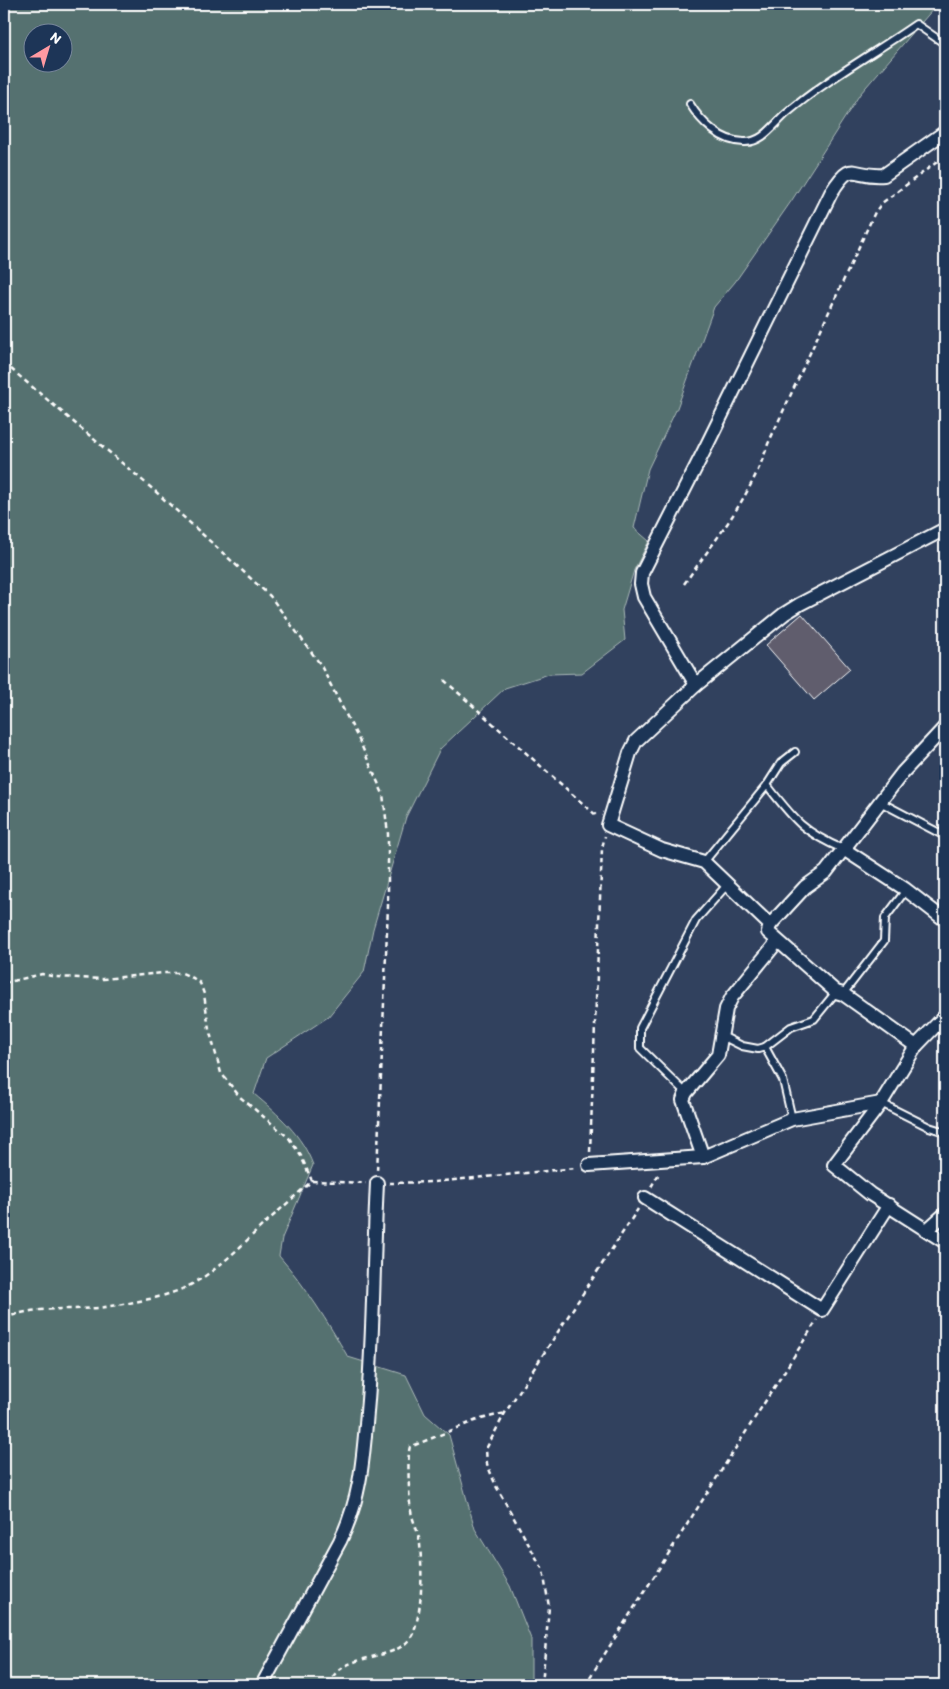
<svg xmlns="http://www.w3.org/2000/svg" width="949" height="1689" viewBox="0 0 949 1689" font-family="Itim,sans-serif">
<rect width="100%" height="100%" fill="#31415e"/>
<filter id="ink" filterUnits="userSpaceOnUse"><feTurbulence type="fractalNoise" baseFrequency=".02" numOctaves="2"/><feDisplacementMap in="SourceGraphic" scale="10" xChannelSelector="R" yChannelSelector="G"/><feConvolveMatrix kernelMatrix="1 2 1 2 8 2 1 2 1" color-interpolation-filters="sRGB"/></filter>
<g filter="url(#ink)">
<!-- green -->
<path fill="#55716f" stroke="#aab8b7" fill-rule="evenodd" d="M4,4h919l11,4 -74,86 -68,106 -57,82 -21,25 -37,101 -29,61 -14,59 15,13 -15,29 -12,40 3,30 -43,33 -33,1 -44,14 -65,61 -34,68 -33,112 -9,43 -36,45 -62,41 -12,36c25,21 48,41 59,71l-31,73 -3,18c28,32 48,65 69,101l58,18 19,39 24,21 26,94 35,57 21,53v46h-527zM32,32h30v30h-30z"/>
<!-- building -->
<polygon fill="#615d6d" stroke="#fff" points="802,614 850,669 814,700 766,645"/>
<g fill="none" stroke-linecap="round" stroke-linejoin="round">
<defs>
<g id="lane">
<path d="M690,104c11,18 31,38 54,38 19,1 30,-18 43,-29 40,-34 86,-59 129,-89l29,20"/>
<path d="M767,785c27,35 36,47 78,65"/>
<polyline points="880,802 945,836"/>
<polyline points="704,862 767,785 781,763 795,752"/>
<polyline points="843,994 884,941 885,918 906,890"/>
<polyline points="722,1036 742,1046 758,1049 765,1047 791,1027 814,1019 836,992"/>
<polyline points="765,1047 783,1080 792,1119"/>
<polyline points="686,1093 640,1048 640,1028 696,920 727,885"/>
<polyline points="881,1103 929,1127 945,1132"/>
</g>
<g id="street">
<path d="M696,685l-52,-88 -3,-13 1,-11 60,-118 129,-262c22,-36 21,-15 53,-18l61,-43"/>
<polyline points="845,850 905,889 945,920"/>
<polyline points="770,925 805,887 826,872 903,772 945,727"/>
<polyline points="945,1016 916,1046 881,1103 834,1165 870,1194 945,1242"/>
<polyline points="916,1046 843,994 836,992 768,932 770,925 704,862 662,850 608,825 630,753 636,741 696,685 784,614 800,604 945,529"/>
<polyline points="703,1157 683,1100 686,1093 718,1055 726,1009 732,997 777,942"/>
<polyline points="589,1165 703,1157 792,1119 881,1103"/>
<polyline points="645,1198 822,1310 889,1205"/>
<polyline points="927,1230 945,1214"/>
<path d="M262,1685l78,-144c21,-43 23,-82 27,-129 7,-76 6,-152 10,-229"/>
</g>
</defs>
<!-- lane casing -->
<use href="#lane" stroke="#fff" stroke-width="10"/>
<!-- street casing -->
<use href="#street" stroke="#fff" stroke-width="16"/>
<!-- path -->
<g stroke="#fff" stroke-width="2.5" stroke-dasharray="5 4" stroke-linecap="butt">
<polyline points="4,363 155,491 270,596 320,664 359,740 383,794 388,834 388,906 377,1172"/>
<path d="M684,584c32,-45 67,-87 84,-140l107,-232 7,-9 63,-47"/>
<polyline points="444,680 598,817"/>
<polyline points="4,983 42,974 56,977 103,979 162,973 182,973 193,978 200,983 204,994 209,1029 221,1073 240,1097 289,1138 301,1156 312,1181"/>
<polyline points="590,1152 602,848 605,836"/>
<polyline points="389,1183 433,1182 577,1168"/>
<polyline points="651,1187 660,1172"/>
<path d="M4,1319c31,-15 68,-7 101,-12 29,-5 63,-9 89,-24 26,-15 48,-38 70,-59 16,-14 32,-29 48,-43l54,2"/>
<path d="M328,1685c16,-38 73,-19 86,-54 9,-26 8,-59 6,-87 -1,-12 -7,-21 -9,-33 -2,-8 -4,-59 -1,-64l67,-27 28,-7"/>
<polyline points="542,1685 549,1607 543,1570 496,1486 487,1464 486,1449 505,1413 638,1209"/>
<polyline points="585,1685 817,1320"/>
</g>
<!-- lane -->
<use href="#lane" stroke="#1d3557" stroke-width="6"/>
<!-- street -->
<use href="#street" stroke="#1d3557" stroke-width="12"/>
</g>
</g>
<!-- margin -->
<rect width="949" height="1689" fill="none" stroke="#1d3557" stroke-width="20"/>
<rect x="10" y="10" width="929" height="1669" fill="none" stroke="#fff" stroke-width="2" filter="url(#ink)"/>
<!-- north arrow -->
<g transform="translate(48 48) rotate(38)"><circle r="24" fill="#1d3557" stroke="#77869a"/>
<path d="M0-4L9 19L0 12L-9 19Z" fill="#ff9aa2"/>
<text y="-8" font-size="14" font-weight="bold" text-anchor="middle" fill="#ffffff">N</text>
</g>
</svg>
